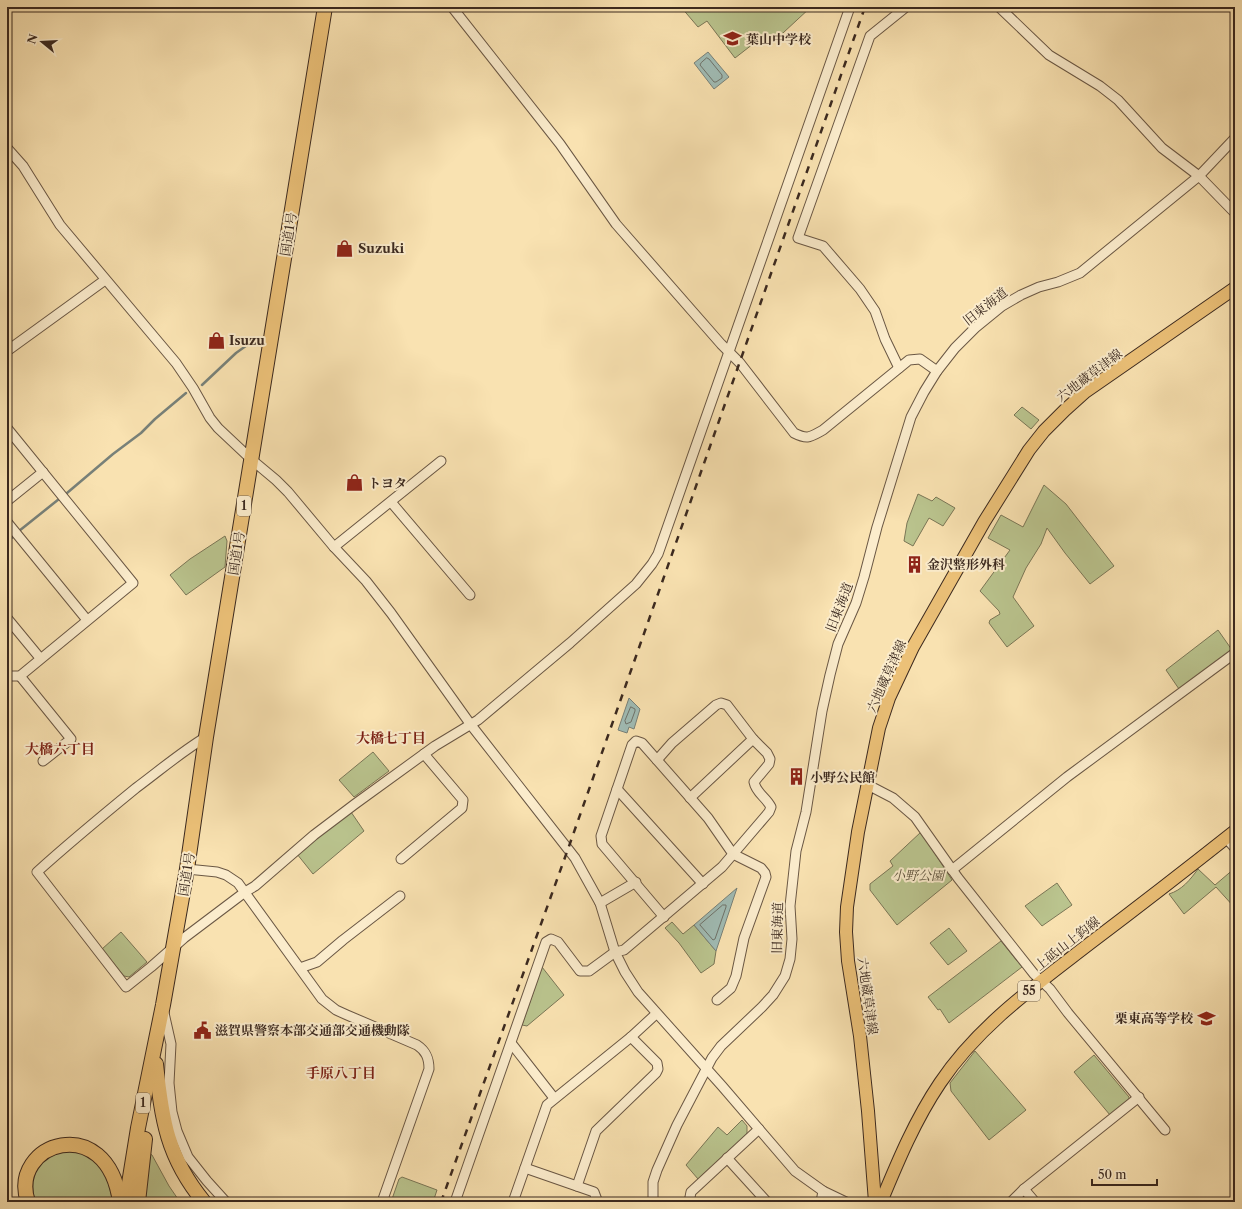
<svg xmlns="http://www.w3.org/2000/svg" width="1242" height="1209" viewBox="0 0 1242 1209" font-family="'Libre Caslon Text','Noto Serif JP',serif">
<rect width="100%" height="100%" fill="#f9e2b1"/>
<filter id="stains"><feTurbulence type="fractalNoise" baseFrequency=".005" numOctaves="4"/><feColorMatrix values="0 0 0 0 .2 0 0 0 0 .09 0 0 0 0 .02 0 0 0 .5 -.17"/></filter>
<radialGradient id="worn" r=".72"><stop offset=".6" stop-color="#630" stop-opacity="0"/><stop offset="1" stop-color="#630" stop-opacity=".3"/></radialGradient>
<!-- green -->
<g fill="#bac48e" stroke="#7a7656">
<polygon points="681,7 811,7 770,45 762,37 735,58 707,21 698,27"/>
<polygon points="1022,407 1039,420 1031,429 1014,415"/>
<polygon points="1044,485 1066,504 1114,566 1090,584 1065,553 1047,528 1041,544 1026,568 1013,597 1034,626 1007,647 989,623 990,620 1000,614 999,611 980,591 1010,550 988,538 1001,515 1023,527"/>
<polygon points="918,494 932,501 936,497 955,508 943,526 929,518 913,546 904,541 907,523"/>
<polygon points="225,536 227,541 225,567 186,595 170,575 190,559"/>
<polygon points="1218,630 1232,650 1179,689 1166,670"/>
<polygon points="373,752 389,771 354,797 339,780"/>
<polygon points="351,812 364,831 313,874 297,854"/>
<polygon points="921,832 952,880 897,925 870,890 870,884 893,866 890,861"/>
<path d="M1235,868v40l-19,-21 -32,27 -15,-20c13,-4 21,-14 29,-25l17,16z"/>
<polygon points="1057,883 1072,905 1042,926 1025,906"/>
<polygon points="672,922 683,934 694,925 716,951 714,964 701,973 679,943 665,928"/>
<polygon points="949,928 967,951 948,965 930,943"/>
<polygon points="121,932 147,962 129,977 124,976 102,949"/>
<polygon points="1001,941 1022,967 949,1023 940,1009 938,1010 928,997"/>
<polygon points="542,967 564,995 527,1026 522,1025"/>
<polygon points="975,1051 1026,1110 989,1140 951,1091 950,1083"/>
<polygon points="1094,1055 1129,1097 1129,1099 1110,1115 1074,1072"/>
<polygon points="742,1120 747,1126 747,1134 698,1179 686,1165 718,1127 727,1135"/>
<path d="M64,1151l20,2 21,17 8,32h-78c-4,-15 -3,-34 11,-43 5,-4 12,-6 18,-8z"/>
<polygon points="149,1153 152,1155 169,1186 180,1202 144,1202"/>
<polygon points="402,1177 437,1190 433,1202 391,1202 399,1179"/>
</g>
<!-- water -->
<g fill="#a0bcb5" stroke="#788179">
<polygon points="708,52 729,77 714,89 694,63"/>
<polygon points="629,698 640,709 634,729 629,727 627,733 618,730"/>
<polygon points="737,888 716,951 694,925"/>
</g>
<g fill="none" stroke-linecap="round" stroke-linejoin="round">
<!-- shore -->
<g stroke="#6e726a" stroke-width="1">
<polygon points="707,58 709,59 722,75 722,78 716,82 714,82 700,65 701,63"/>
<polygon points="631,707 635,709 635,711 631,722 626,724 625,721"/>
<polygon points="723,905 726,905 726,907 715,939 713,940 700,925"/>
</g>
<!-- stream -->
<g stroke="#788179" stroke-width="2.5">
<polyline points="202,385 236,353 257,338"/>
<polyline points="67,493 113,454 141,433 155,419 186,393"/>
<polyline points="19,531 59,499"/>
<polyline points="7,541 13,537"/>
</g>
<defs>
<g id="minor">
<path d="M452,7l108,137 56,80 105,120 19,19 54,70c14,7 16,4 29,-3l86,-70 11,-1 17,12"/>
<polyline points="999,7 1049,55 1100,86 1118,100 1162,148 1199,176 1235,213"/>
<polyline points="7,148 23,166 60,225 176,363 193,388 210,418 218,428 252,460 276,480 288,492 334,547 366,581 391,613 471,725 575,858 600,903 615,952 625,972 638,992 722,1086 795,1171 823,1191 846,1202"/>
<polyline points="7,351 105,280"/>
<polyline points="899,368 885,339 875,311 860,289 823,246 798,238 870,36 906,7"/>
<polyline points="7,428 133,583 20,676 7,676"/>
<polyline points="7,501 43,472"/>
<polyline points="391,502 470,595"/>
<polyline points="7,522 87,620"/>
<polyline points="334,547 441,461"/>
<polyline points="7,618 40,658"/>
<polyline points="20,676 71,739 43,761"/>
<path d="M206,737c-25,15 -47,34 -70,51 -33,27 -67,55 -99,84l89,115 25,-20 33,-29 61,-46 10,-6 59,-51 41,-31 80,-58 43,-26 92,-77 66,-59 16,-20 6,-10 192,-547"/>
<polyline points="868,785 893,798 915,817 958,878 1034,974 1050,989 1068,1013 1165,1130"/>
<polyline points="617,789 703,884"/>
<polyline points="690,798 753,739"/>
<polyline points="1226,838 1235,848"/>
<polyline points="401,859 462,808 463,800 424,754"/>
<path d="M187,869l30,3 9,3 12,8 84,116 14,11 11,5 70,30c9,6 12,13 12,24l-47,133"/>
<polyline points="952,870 1067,777 1235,653"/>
<polyline points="600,903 636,882"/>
<polyline points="664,917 602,844 601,836 632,745 636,741 642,743 708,818 733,854 761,868 765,873 766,877 744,938 736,976 731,988 717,1000"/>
<polyline points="300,968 317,962 343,940 400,896"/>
<polyline points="164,1013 171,1044 169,1083 172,1112 177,1131 188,1157 207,1181 226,1202"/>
<polyline points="511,1043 554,1098"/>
<polyline points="727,1158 767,1202"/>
<polyline points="525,1168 594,1192 597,1200 597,1202"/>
<polyline points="577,1186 596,1131 656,1073 658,1069 657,1063 631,1037"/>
<polyline points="1024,1189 1035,1202"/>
<path d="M455,1202l91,-260 5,-3 7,3 22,29h9l26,-19 9,-2 98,-83 47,-55 2,-5c-5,-10 -15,-14 -17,-25l15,-18 1,-5 -3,-6 -14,-14 -26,-34 -6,-2 -5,2 -44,38 -15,17"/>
<polyline points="513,1202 547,1105 631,1037 656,1014"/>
<polyline points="653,1202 653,1182 657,1170 677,1125 712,1058 721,1046 762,1007 773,995 785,976 790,959 792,939 790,906 796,851 806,812 822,711 830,675 838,644 856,603 864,577 877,527 911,417 924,392 937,371 955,348 975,328 1002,306 1021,295 1039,287 1058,282 1080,273 1199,176 1235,138"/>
<polyline points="689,1202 691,1192 759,1129"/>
<polyline points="821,1202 823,1191"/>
<polyline points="1011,1202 1024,1189 1139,1097"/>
</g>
<g id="major">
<polyline points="875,1202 868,1111 860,1036 848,961 846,932 847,907 858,832 879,728 889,698 913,647 984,522 1029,450 1044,431 1065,410 1085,392 1235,288"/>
<path d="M881,1202c17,-41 34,-82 59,-119 38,-57 96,-98 149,-139 49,-37 98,-75 146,-113"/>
</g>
<g id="highway">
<path d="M156,1064c6,56 11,93 48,138"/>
<path d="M28,1202c-20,-59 79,-92 92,0"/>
<polyline points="126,1202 138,1128 163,1005 187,869 206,737 325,7"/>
<polyline points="138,1202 145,1139"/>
</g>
</defs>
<!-- minor casing -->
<use href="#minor" stroke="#6a5744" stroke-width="11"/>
<!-- major casing -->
<use href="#major" stroke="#3b291f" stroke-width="14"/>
<!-- highway casing -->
<use href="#highway" stroke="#3b291f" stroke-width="16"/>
<!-- minor -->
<use href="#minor" stroke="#fbeccc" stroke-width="9"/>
<!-- major -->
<use href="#major" stroke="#ecc178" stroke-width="12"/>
<!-- highway -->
<use href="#highway" stroke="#ecc178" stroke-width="14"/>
<!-- rail -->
<polyline stroke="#3b291f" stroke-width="2.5" stroke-dasharray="7 7" stroke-linecap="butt" points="441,1202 568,849 865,7"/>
</g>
<!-- icons -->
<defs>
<symbol id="school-bare" viewBox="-9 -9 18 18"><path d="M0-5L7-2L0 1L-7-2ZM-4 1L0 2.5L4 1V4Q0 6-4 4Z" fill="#8f2418" stroke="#fbeccc" stroke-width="2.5" paint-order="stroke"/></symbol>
<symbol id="shop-bare" viewBox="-9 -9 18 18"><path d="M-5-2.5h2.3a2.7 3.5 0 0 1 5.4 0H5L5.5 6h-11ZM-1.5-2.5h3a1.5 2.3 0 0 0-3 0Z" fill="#8f2418" stroke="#fbeccc" stroke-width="2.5" paint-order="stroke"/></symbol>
<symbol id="building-bare" viewBox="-9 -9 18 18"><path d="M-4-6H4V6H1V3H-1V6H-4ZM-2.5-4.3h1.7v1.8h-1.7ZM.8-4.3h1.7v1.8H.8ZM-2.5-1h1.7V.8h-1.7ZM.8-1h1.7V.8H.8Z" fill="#8f2418" stroke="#fbeccc" stroke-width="2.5" paint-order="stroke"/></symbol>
<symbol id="civic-bare" viewBox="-9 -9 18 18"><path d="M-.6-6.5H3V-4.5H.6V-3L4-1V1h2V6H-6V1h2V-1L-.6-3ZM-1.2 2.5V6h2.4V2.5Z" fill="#8f2418" stroke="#fbeccc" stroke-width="2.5" paint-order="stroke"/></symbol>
</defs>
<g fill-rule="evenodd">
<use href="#school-bare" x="720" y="26" width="25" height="25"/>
<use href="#shop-bare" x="332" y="236" width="25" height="25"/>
<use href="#shop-bare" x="204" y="328" width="25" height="25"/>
<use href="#shop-bare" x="342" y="470" width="25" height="25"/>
<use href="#building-bare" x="902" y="552" width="25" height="25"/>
<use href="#building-bare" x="784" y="764" width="25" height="25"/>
<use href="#school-bare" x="1194" y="1006" width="25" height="25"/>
<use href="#civic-bare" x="190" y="1018" width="25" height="25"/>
</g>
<g text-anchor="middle" stroke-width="4" stroke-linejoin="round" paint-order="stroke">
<!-- shield labels -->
<g fill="#fbeccc" stroke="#756453" stroke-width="1">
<rect x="237" y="496" width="14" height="20" rx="3"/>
<rect x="1018" y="981" width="22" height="20" rx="3"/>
<rect x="136" y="1093" width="14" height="20" rx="3"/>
</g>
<g font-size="12" font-weight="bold" fill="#3b291f">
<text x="244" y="510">1</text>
<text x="1029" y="995">55</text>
<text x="143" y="1107">1</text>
</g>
<!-- poi labels -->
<g font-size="13" font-weight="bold" fill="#3b291f" stroke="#fbeccc" text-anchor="start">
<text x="746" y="44">葉山中学校</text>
<text x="358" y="253">Suzuki</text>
<text x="229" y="345">Isuzu</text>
<text x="368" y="488">トヨタ</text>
<text x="927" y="569">金沢整形外科</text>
<text x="810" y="782">小野公民館</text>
<text x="1193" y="1023" text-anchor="end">栗東高等学校</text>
<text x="215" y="1035">滋賀県警察本部交通部交通機動隊</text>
</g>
<!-- street labels -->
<g font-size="13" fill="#3b291f" stroke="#fbeccc">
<text transform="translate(288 234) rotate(-81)" y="5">国道1号</text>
<text transform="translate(985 306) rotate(-38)" y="5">旧東海道</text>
<text transform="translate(1089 375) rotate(-37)" y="5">六地蔵草津線</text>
<text transform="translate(236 553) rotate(-81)" y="5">国道1号</text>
<text transform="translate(839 607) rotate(-69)" y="5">旧東海道</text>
<text transform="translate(886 676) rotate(-66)" y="5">六地蔵草津線</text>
<text transform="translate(186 874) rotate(-81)" y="5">国道1号</text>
<text transform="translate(777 928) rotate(-89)" y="5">旧東海道</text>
<text transform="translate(1067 943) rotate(-38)" y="5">上砥山上鈎線</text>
<text transform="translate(868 996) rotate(82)" y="5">六地蔵草津線</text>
</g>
<!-- park labels -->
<g font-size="13" font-style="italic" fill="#5b503b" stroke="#fbeccc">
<text x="918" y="880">小野公園</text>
</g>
<!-- neighbourhood labels -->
<g font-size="14" font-weight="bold" fill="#7a1f14" stroke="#fbeccc">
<text x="391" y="743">大橋七丁目</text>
<text x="60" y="754">大橋六丁目</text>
<text x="341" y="1078">手原八丁目</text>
</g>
</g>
<!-- margin -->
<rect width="1242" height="1209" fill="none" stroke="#f9e2b1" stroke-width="24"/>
<rect x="8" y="8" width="1226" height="1193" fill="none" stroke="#3b291f" stroke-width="2"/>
<rect x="12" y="12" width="1218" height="1185" fill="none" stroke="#3b291f"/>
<!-- north arrow -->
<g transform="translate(42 42) rotate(288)" stroke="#fbeccc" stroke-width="3" paint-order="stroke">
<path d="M0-3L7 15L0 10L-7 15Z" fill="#3b291f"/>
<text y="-6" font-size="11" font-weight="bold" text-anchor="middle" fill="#3b291f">N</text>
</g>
<!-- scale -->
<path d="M1092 1179v6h65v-6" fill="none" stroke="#3b291f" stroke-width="2"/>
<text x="1098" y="1179" font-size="12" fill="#3b291f" stroke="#fbeccc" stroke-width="3" paint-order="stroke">50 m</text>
<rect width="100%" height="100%" filter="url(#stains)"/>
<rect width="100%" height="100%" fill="url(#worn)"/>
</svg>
